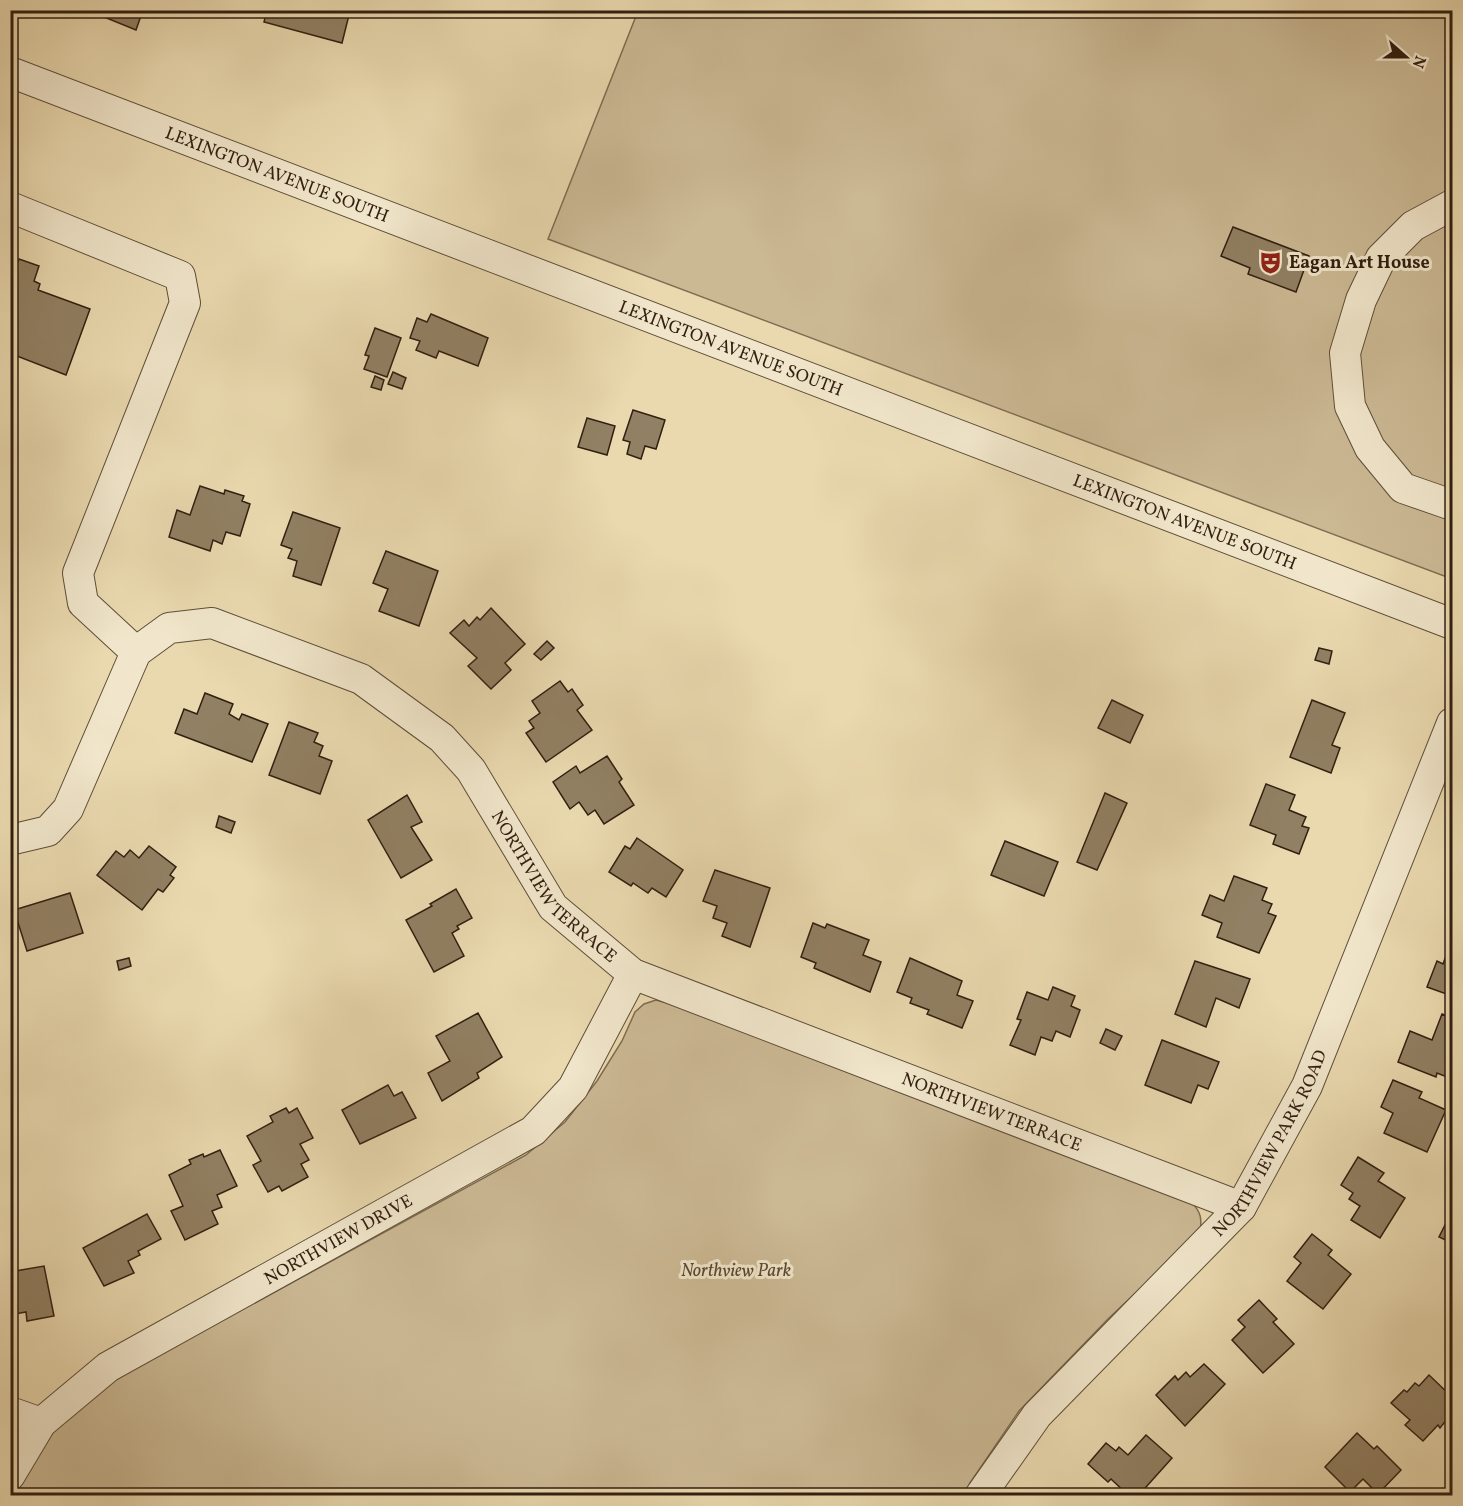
<svg xmlns="http://www.w3.org/2000/svg" width="1463" height="1506" viewBox="0 0 1463 1506" font-family="Vollkorn,serif">
<rect width="100%" height="100%" fill="#ead9af"/>
<filter id="stains"><feTurbulence type="fractalNoise" baseFrequency=".00333" numOctaves="4"/><feColorMatrix values="0 0 0 0 .2 0 0 0 0 .09 0 0 0 0 .02 0 0 0 .5 -.17"/></filter>
<radialGradient id="worn" r=".72"><stop offset=".6" stop-color="#630" stop-opacity="0"/><stop offset="1" stop-color="#630" stop-opacity=".3"/></radialGradient>
<!-- green -->
<g fill="#cbb994" stroke="#7e6c52" stroke-width="1.5">
<polygon points="638,11 1452,11 1452,579 548,239"/>
<path d="M656,1000l19,5 517,198c9,9 10,16 8,29l-92,87 -89,92 -49,72 -6,12 -952,1 23,-43 36,-42 35,-27 420,-229 39,-33 32,-41 25,-40 13,-29 9,-8z"/>
</g>
<!-- building -->
<g fill="#918063" stroke="#311f11" stroke-width="1.5">
<polygon points="87,10 143,10 136,30"/>
<polygon points="267,10 347,10 350,11 342,43 264,22"/>
<polygon points="1233,227 1309,256 1296,292 1248,274 1250,268 1221,256"/>
<polygon points="19,259 39,266 34,281 40,284 38,290 90,309 66,375 17,356 16,360 10,358 10,275 13,276"/>
<polygon points="431,314 488,338 478,366 439,351 436,358 416,350 420,341 410,338 417,318 427,322"/>
<polygon points="375,328 401,338 387,377 364,369 369,356 365,355"/>
<polygon points="393,372 406,378 402,389 388,384"/>
<polygon points="375,376 384,380 381,390 371,387"/>
<polygon points="633,410 665,420 656,449 645,446 641,459 627,454 630,442 623,440"/>
<polygon points="587,418 615,426 607,455 578,447"/>
<polygon points="200,486 224,494 225,490 244,496 242,501 250,504 240,536 226,532 222,544 213,540 210,551 169,537 177,510 190,515"/>
<polygon points="293,512 340,528 321,585 293,576 297,561 288,558 292,549 281,545"/>
<polygon points="386,551 438,571 419,626 379,611 388,589 373,583"/>
<polygon points="491,608 525,644 505,663 511,670 491,689 468,666 477,658 450,633 464,620 469,626 477,617 480,620"/>
<polygon points="547,641 554,648 541,660 534,654"/>
<polygon points="1319,648 1332,651 1329,664 1315,660"/>
<polygon points="560,681 568,692 572,689 583,705 577,710 592,730 546,762 526,733 534,728 529,721 540,713 532,701"/>
<polygon points="205,693 233,704 229,714 239,720 242,714 268,724 252,762 175,733 184,709 197,714"/>
<polygon points="1112,700 1143,715 1130,743 1098,728"/>
<polygon points="1312,700 1345,713 1332,745 1340,748 1331,773 1290,757"/>
<polygon points="289,722 318,733 314,742 323,746 319,756 332,761 320,794 269,775"/>
<polygon points="607,756 622,779 619,782 634,805 604,824 595,810 588,815 579,802 570,809 553,782 576,766 580,773"/>
<polygon points="1266,784 1295,795 1289,810 1306,817 1302,826 1309,828 1299,854 1273,844 1276,835 1250,825"/>
<polygon points="1105,793 1127,803 1097,870 1077,862"/>
<polygon points="407,795 422,822 411,827 432,860 401,878 368,820"/>
<polygon points="219,816 235,822 231,833 216,827"/>
<polygon points="637,838 683,870 666,897 652,888 648,893 633,883 631,886 609,872 625,846 630,849"/>
<polygon points="1005,841 1058,862 1044,896 991,875"/>
<polygon points="149,846 176,867 170,875 174,878 163,892 158,889 142,910 97,875 116,851 124,857 130,850 139,858"/>
<polygon points="715,870 770,888 750,947 722,936 727,923 713,918 717,906 703,901"/>
<polygon points="1234,876 1267,888 1262,900 1272,904 1268,913 1276,916 1259,953 1217,937 1222,923 1202,915 1210,895 1224,901"/>
<polygon points="456,889 472,918 457,926 459,929 452,933 464,956 434,972 406,920 432,906 430,904"/>
<polygon points="70,893 83,933 27,951 14,910"/>
<polygon points="813,923 825,928 827,924 869,940 863,955 881,962 870,992 814,968 816,963 801,957"/>
<polygon points="1451,942 1452,943 1452,996 1427,987 1437,961 1443,964"/>
<polygon points="129,958 131,966 119,970 117,961"/>
<polygon points="910,958 962,981 957,995 973,1001 962,1028 927,1014 929,1010 910,1003 912,998 897,992"/>
<polygon points="1195,961 1250,979 1239,1008 1216,998 1206,1027 1175,1014"/>
<polygon points="1053,987 1075,996 1071,1006 1080,1010 1070,1037 1056,1031 1052,1041 1041,1037 1035,1055 1010,1045 1021,1020 1017,1019 1027,992 1048,1000"/>
<polygon points="478,1013 502,1057 477,1073 479,1078 442,1101 428,1073 450,1061 436,1036"/>
<polygon points="1442,1014 1452,1018 1452,1079 1437,1073 1436,1077 1398,1062 1410,1031 1432,1040"/>
<polygon points="1106,1029 1122,1036 1115,1050 1100,1043"/>
<polygon points="1162,1040 1219,1062 1208,1089 1198,1085 1191,1103 1145,1085"/>
<polygon points="1393,1080 1422,1092 1419,1098 1446,1110 1427,1152 1384,1133 1393,1113 1381,1107"/>
<polygon points="388,1085 394,1096 402,1092 416,1118 360,1144 342,1110"/>
<polygon points="286,1108 289,1113 297,1108 313,1138 300,1144 309,1160 301,1164 308,1177 282,1191 279,1186 268,1192 253,1165 261,1161 247,1136 273,1122 270,1116"/>
<polygon points="220,1150 237,1186 217,1195 222,1207 212,1211 218,1224 185,1240 171,1211 183,1206 169,1175 191,1164 189,1160 203,1154 204,1157"/>
<polygon points="1358,1157 1384,1173 1378,1181 1405,1198 1380,1238 1351,1220 1360,1206 1349,1199 1353,1193 1341,1185"/>
<polygon points="147,1214 161,1239 138,1251 140,1255 128,1261 134,1273 104,1286 83,1248"/>
<polygon points="1447,1221 1452,1224 1452,1243 1439,1237"/>
<polygon points="1312,1234 1332,1250 1328,1255 1351,1274 1323,1309 1287,1281 1301,1263 1294,1257"/>
<polygon points="44,1266 54,1316 27,1321 26,1312 15,1314 14,1309 10,1309 10,1272"/>
<polygon points="1259,1300 1277,1319 1273,1322 1294,1344 1263,1373 1232,1340 1245,1327 1238,1320"/>
<polygon points="1204,1364 1225,1384 1185,1426 1156,1395 1175,1376 1178,1380 1186,1372 1190,1377"/>
<polygon points="1429,1375 1452,1397 1452,1413 1440,1428 1438,1425 1423,1441 1405,1425 1410,1420 1391,1403 1404,1390 1407,1392 1415,1383 1419,1386"/>
<polygon points="1357,1433 1374,1449 1377,1446 1401,1470 1378,1494 1363,1479 1350,1492 1325,1467"/>
<polygon points="1146,1435 1172,1458 1138,1496 1129,1496 1111,1479 1108,1482 1088,1464 1106,1443 1116,1451 1119,1447 1128,1455"/>
</g>
<g fill="none" stroke-linecap="round" stroke-linejoin="round">
<defs>
<g id="minor">
<path id="s1" d="M10,72l1442,552"/>
<polyline points="1452,205 1413,226 1381,258 1361,300 1345,353 1350,406 1370,448 1403,488 1452,505"/>
<polyline points="10,207 180,276 185,303 78,573 83,603 136,652"/>
<path id="s2" d="M10,840l38,-9 20,-22 68,-157 33,-24 43,-5 149,56 81,59 29,32 82,137 80,67 608,233"/>
<polyline points="10,1412 41,1423"/>
<path id="s3" d="M10,1475l31,-52 67,-56 425,-236 40,-43 60,-114"/>
<path id="s4" d="M980,1496l57,-81 204,-208 66,-121 145,-363"/>
</g>
</defs>
<!-- minor casing -->
<use href="#minor" stroke="#5f4e38" stroke-width="32"/>
<!-- minor -->
<use href="#minor" stroke="#f1e6cb" stroke-width="30"/>
</g>
<!-- icons -->
<defs>
<symbol id="theatre-bare" viewBox="-9 -9 18 18"><path d="M-5-5.5Q0-4 5-5.5V0Q5 5 0 6Q-5 5-5 0ZM-3.3-2.5H-1v1.5H-3.3ZM1-2.5H3.3v1.5H1ZM-2.8 1Q0 5.5 2.8 1Z" fill="#8f2418" stroke="#f1e6cb" stroke-width="2.5" paint-order="stroke"/></symbol>
</defs>
<g fill-rule="evenodd">
<use href="#theatre-bare" x="1254" y="246" width="33" height="33"/>
</g>
<g text-anchor="middle" stroke-width="6" stroke-linejoin="round" paint-order="stroke">
<!-- street labels -->
<g font-size="18" fill="#311f11" stroke="#f1e6cb">
<text dy="6" stroke="none"><textPath href="#s1" startOffset="286">LEXINGTON AVENUE SOUTH</textPath></text>
<text dy="6" stroke="none"><textPath href="#s1" startOffset="772">LEXINGTON AVENUE SOUTH</textPath></text>
<text dy="6" stroke="none"><textPath href="#s1" startOffset="1258">LEXINGTON AVENUE SOUTH</textPath></text>
<text dy="6" stroke="none"><textPath href="#s2" startOffset="771">NORTHVIEW TERRACE</textPath></text>
<text dy="6" stroke="none"><textPath href="#s2" startOffset="1275">NORTHVIEW TERRACE</textPath></text>
<text dy="6" stroke="none"><textPath href="#s4" startOffset="460">NORTHVIEW PARK ROAD</textPath></text>
<text dy="6" stroke="none"><textPath href="#s3" startOffset="411">NORTHVIEW DRIVE</textPath></text>
</g>
<!-- poi labels -->
<g font-size="18" font-weight="bold" fill="#311f11" stroke="#f1e6cb" text-anchor="start">
<text x="1289" y="268">Eagan Art House</text>
</g>
<!-- park labels -->
<g font-size="18" font-style="italic" fill="#584632" stroke="#f1e6cb">
<text x="736" y="1276">Northview Park</text>
</g>
</g>
<!-- margin -->
<rect width="1463" height="1506" fill="none" stroke="#ead9af" stroke-width="36"/>
<rect x="12" y="12" width="1439" height="1482" fill="none" stroke="#311f11" stroke-width="3"/>
<rect x="18" y="18" width="1427" height="1470" fill="none" stroke="#311f11" stroke-width="1.5"/>
<!-- north arrow -->
<g transform="translate(1406 57) rotate(111)" stroke="#f1e6cb" stroke-width="4.5" paint-order="stroke">
<path d="M0-4.5L10 22L0 15L-10 22Z" fill="#311f11"/>
<text y="-9" font-size="16" font-weight="bold" text-anchor="middle" fill="#311f11">N</text>
</g>
<rect width="100%" height="100%" filter="url(#stains)"/>
<rect width="100%" height="100%" fill="url(#worn)"/>
</svg>
